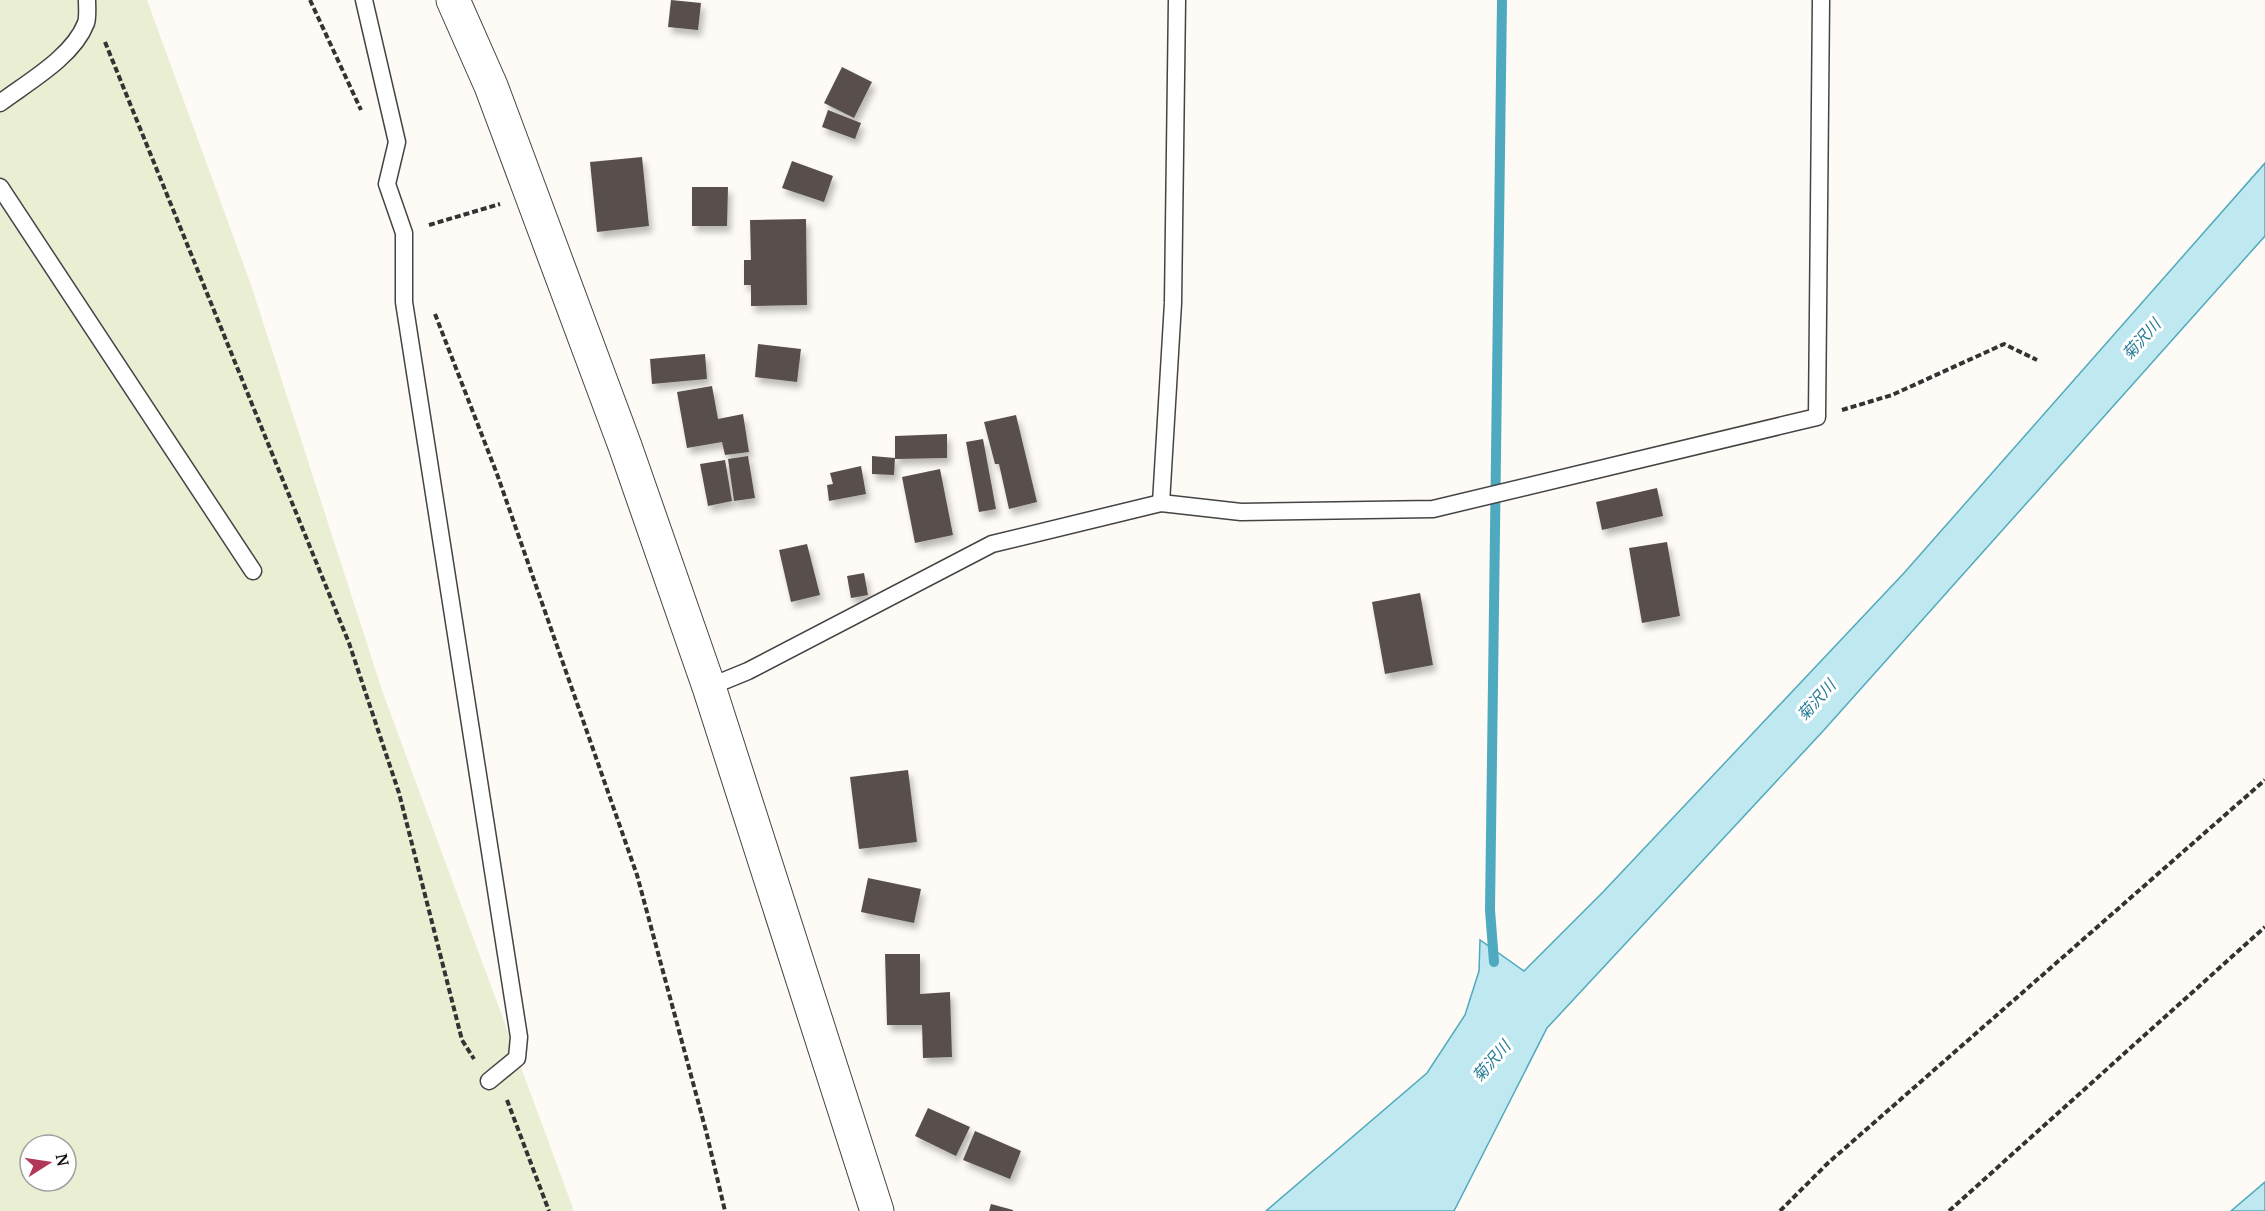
<svg xmlns="http://www.w3.org/2000/svg" width="2265" height="1211" viewBox="0 0 2265 1211" font-family="'PT Serif','Noto Sans JP',serif">
<defs>
<filter id="shadow"><feDropShadow dx="3.5" dy="6" stdDeviation="3" flood-color="#0004"/></filter>
</defs>
<rect width="100%" height="100%" fill="#fefbf6"/>
<!-- pitch -->
<path fill="#eaeed3" fill-rule="evenodd" d="M0,0h147l104,285 132,408 191,518h-574zM30,1145h36v36h-36z"/>
<!-- water -->
<g fill="#c0e8f0" stroke="#4faabf" stroke-width="1.5">
<polygon points="2265,163 2265,236 1824,730 1547,1028 1454,1211 1266,1211 1427,1073 1465,1015 1479,971 1480,940 1524,971 1603,892 1904,573"/>
<polygon points="2265,1182 2265,1211 2231,1211"/>
</g>
<g fill="none" stroke-linecap="round" stroke-linejoin="round">
<!-- stream -->
<polyline stroke="#4faabf" stroke-width="10" points="1494,962 1490,910 1502,0"/>
</g>
<!-- building -->
<g fill="#58504e" filter="url(#shadow)">
<polygon points="671,0 701,3 698,30 668,27"/>
<polygon points="842,67 872,82 854,118 824,103"/>
<polygon points="828,110 861,123 855,139 822,127"/>
<polygon points="642,157 649,226 597,232 590,162"/>
<polygon points="792,161 833,176 824,202 782,188"/>
<polygon points="692,187 728,187 727,226 692,226"/>
<polygon points="806,219 807,305 751,306 751,285 744,285 744,260 751,260 750,220"/>
<polygon points="758,344 801,349 797,382 755,377"/>
<polygon points="705,354 707,379 652,384 650,359"/>
<polygon points="712,386 718,419 743,414 749,452 725,455 722,442 687,448 677,392"/>
<polygon points="1016,415 1037,502 1009,509 999,464 995,464 984,422"/>
<polygon points="947,434 947,458 895,459 895,436"/>
<polygon points="983,439 996,509 979,512 966,442"/>
<polygon points="748,456 755,498 734,501 728,459"/>
<polygon points="872,456 895,458 894,475 872,474"/>
<polygon points="725,460 732,501 708,506 700,464"/>
<polygon points="861,466 866,494 829,501 827,485 833,484 830,473"/>
<polygon points="940,469 953,535 915,543 902,477"/>
<polygon points="1657,488 1663,516 1602,530 1596,502"/>
<polygon points="1667,542 1680,616 1642,623 1629,548"/>
<polygon points="807,544 820,595 791,602 779,550"/>
<polygon points="864,573 868,595 851,598 847,576"/>
<polygon points="1420,593 1433,665 1385,674 1372,602"/>
<polygon points="908,770 917,842 859,849 850,777"/>
<polygon points="868,878 921,889 914,923 861,912"/>
<polygon points="885,954 920,954 920,994 950,992 952,1057 923,1058 922,1025 887,1025"/>
<polygon points="928,1108 970,1127 956,1156 915,1136"/>
<polygon points="975,1131 1021,1151 1010,1179 963,1160"/>
<polygon points="991,1204 1013,1210 1013,1211 989,1211"/>
</g>
<g fill="none" stroke-linecap="round" stroke-linejoin="round">
<defs>
<g id="service">
<polyline points="364,0 397,142 387,184 404,233 404,302 519,1037 517,1058 489,1081"/>
<path d="M0,103c28,-21 73,-46 86,-80 2,-6 1,-16 1,-23"/>
<polyline points="0,187 253,571"/>
<polyline points="1161,503 1173,303 1177,0"/>
<polyline points="709,687 748,671 992,544 1161,503 1241,512 1433,509 1817,417 1821,0"/>
</g>
<polyline id="minor" points="453,0 491,86 625,446 709,687 877,1211"/>
</defs>
<!-- service casing -->
<use href="#service" stroke="#444" stroke-width="19"/>
<!-- minor casing -->
<use href="#minor" stroke="#444" stroke-width="35"/>
<!-- path -->
<g stroke="#333" stroke-width="4" stroke-dasharray="6 3" stroke-linecap="butt">
<polyline points="310,0 361,110"/>
<polyline points="105,42 349,643 399,793 462,1040 474,1059"/>
<polyline points="429,225 500,204"/>
<polyline points="435,314 497,474 637,875 706,1131 725,1211"/>
<polyline points="1842,410 1892,395 2004,344 2037,360"/>
<polyline points="507,1100 549,1211"/>
<polyline points="1780,1211 1828,1163 2265,780"/>
<polyline points="1949,1211 2265,927"/>
</g>
<!-- service -->
<use href="#service" stroke="#fff" stroke-width="16"/>
<!-- minor -->
<use href="#minor" stroke="#fff" stroke-width="33"/>
</g>
<g text-anchor="middle" stroke-width="6" stroke-linejoin="round" paint-order="stroke">
<!-- water labels -->
<g font-size="16" font-style="italic" fill="#277d96" stroke="#fff">
<text transform="translate(2141 339) rotate(-48)" y="6">菊沢川</text>
<text transform="translate(1816 700) rotate(-48)" y="6">菊沢川</text>
<text transform="translate(1491 1061) rotate(-49)" y="6">菊沢川</text>
</g>
</g>
<!-- north arrow -->
<g transform="translate(48 1163) rotate(78)"><circle r="28" fill="#ffffff" stroke="#a0a0a0" stroke-width="1.5"/>
<path d="M0-4.5L10 22L0 15L-10 22Z" fill="#b33757"/>
<text y="-9" font-size="16" font-weight="bold" text-anchor="middle" fill="#111111">N</text>
</g>
</svg>
